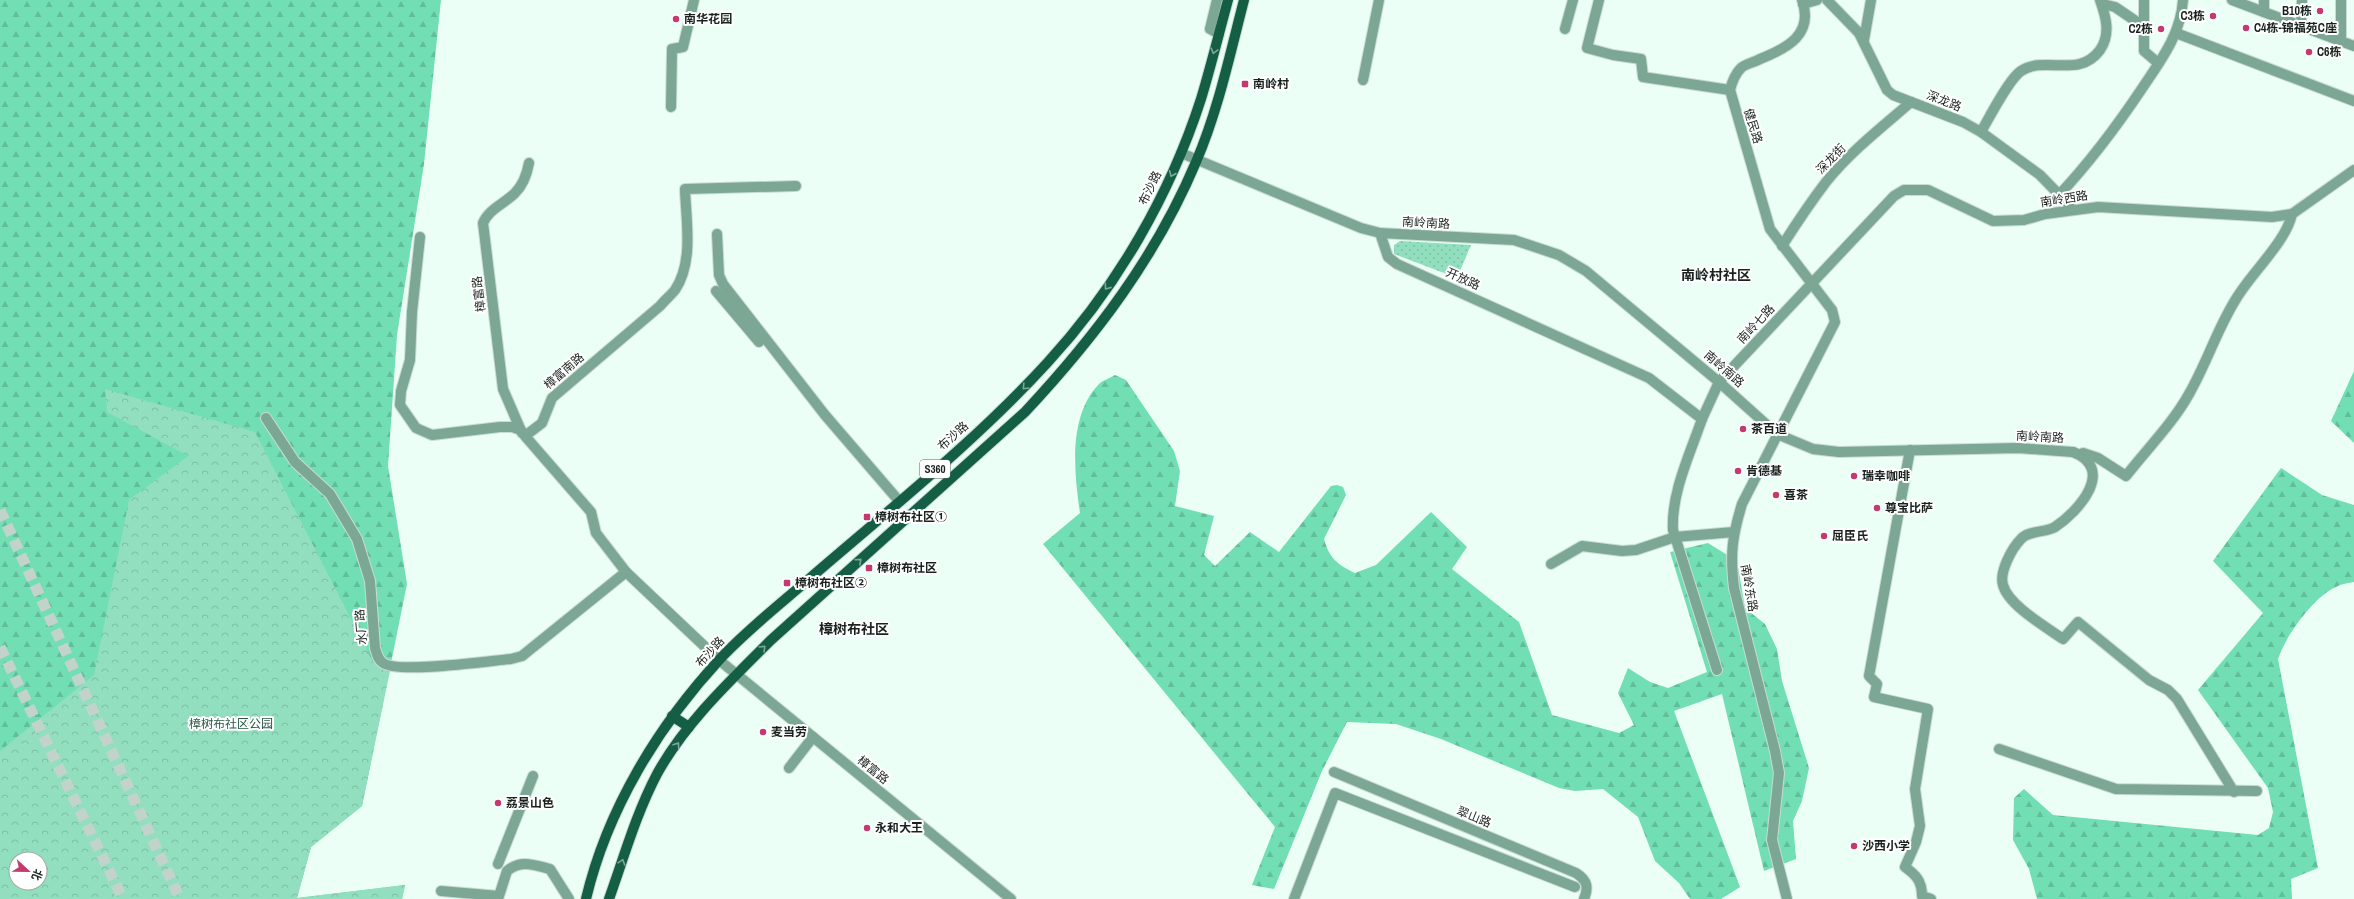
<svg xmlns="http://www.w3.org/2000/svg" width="2354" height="899" viewBox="0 0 2354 899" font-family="'Archivo Narrow','Noto Sans SC',sans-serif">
<defs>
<pattern id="grass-dots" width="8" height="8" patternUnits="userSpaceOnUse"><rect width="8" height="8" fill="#91dfbe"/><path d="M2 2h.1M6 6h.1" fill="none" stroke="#7cbfa3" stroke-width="1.8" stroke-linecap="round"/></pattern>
<pattern id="forest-firs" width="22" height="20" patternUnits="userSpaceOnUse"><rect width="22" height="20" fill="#71deb4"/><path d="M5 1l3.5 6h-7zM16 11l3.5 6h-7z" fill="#61be9a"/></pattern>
<pattern id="park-crowns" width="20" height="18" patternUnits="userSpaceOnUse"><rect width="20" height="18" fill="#91dfbe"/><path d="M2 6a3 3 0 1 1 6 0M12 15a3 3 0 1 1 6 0" fill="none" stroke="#7cbfa3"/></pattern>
</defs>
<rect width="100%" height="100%" fill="#ebfff6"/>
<!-- grass -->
<polygon fill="url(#grass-dots)" points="1400,241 1471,245 1457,278 1394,254 1394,245"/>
<!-- forest -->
<g fill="url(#forest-firs)" fill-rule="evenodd">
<path d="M0,0h441l-17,164 -27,171 -9,131 19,118 -45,222 -51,41 -14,51 108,-13 -3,14h-402zM16,859h24v24h-24z"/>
<polygon points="2354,371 2354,443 2331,421"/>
<path d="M1115,375l11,5 48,71 6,20 -5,35 39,10 -10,39 11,11 35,-34 29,20 52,-66 6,-1 6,2 3,8 -22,44c5,19 14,26 31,34l21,-8 55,-53 36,35 -15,22 67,53 33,93 67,18 15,-8 -16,-32 10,-25 22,14 18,6 39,-16 -37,-120 38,-9 29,18 8,47 20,16 12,25 5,32 27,87 -7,33 -9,20 3,38 -32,12 -42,-177 -48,17 66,176 -19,12h-31l-11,-16 -24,-22 -17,-44 -35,-28 -28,2 -16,-3 -118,-49 -45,-15 -49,-2 -25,49 -48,118 -22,-4 23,-58 -232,-283 37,-31c-6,-41 -12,-97 19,-129 4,-4 12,-6 16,-9z"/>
<path d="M2281,468l41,27 32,10v77c-6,1 -13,2 -18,5 -22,9 -51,50 -58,72l40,209 -27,11 1,20h-255l-8,-30 -16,-29 1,-42 10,-9 29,26 205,20 11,-7 4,-16 -5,-24 -70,-98 65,-77 -50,-52z"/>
</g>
<!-- park -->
<path fill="url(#park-crowns)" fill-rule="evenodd" d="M105,389l150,43 117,228 18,11 -28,135 -51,41 -14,51 108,-13 -3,14h-402v-148l94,-76 35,-175 59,-44 -81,-44zM16,859h24v24h-24z"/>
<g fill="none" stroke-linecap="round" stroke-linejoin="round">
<!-- trunk-tunnel -->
<g stroke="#c1d3cb" stroke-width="11" stroke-dasharray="11 5.5" stroke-linecap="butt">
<polyline points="0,510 180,899"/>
<polyline points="0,647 123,899"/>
</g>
<defs>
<g id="minor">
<polyline points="1599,0 1587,48 1613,55 1641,59 1643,77 1730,90"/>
<polyline points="1827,0 1859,33 1887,90 1893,95 1963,122 1981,132 2040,175 2074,210"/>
<polyline points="2144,0 2144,51 2158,63"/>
<polyline points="2232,0 2354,46"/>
<polyline points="1803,4 1817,0"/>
<polyline points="2102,4 2115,7 2143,26"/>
<polyline points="2264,12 2264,0"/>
<polyline points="2301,26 2302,0"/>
<polyline points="1565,29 1573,0"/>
<polyline points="2176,33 2354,101"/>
<polyline points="1864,40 1871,0"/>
<polyline points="2341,41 2341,0"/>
<polyline points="1363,80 1379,0"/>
<polyline points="671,107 672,49 683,47 694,0"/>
<path d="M1981,132c8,-14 28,-53 40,-61 24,-16 58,8 79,-21 11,-16 6,-33 0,-50"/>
<path d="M2059,195c32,-34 58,-69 84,-108 18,-27 38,-53 40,-87"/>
<polyline points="717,234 719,275 723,284 825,415 899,501"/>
<polyline points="420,237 412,312 410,360 401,391 400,405 416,428 432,435 500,427 512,427 521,430"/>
<path d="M1782,246c14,-22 28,-43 44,-64 24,-30 56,-55 85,-80"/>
<polyline points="716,291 759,342"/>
<path d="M266,418l29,44 35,32 27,45 13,42 5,67c2,6 3,12 8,15 16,11 106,-2 128,-4l11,-3 104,-84"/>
<path d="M1702,419c-12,35 -31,74 -29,111l44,140"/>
<path d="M522,433l-19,-44 -20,-166c6,-14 21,-19 32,-30 8,-8 12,-19 14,-30"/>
<path d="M1910,450l-41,226 8,8 -3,13 54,12 -13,80 5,37 -4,16 -11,25c11,8 17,14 17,29l9,3"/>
<path d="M2073,452c43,17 6,59 -18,75 -10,6 -26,3 -34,12 -9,9 -22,33 -18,46 5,20 43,42 60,54l15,-17 71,58 19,10 9,9 57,93"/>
<path d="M2083,453l15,5 28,18c21,-27 47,-53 63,-82 18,-31 28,-65 47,-95 16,-27 50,-57 56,-85"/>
<polyline points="1551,564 1582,546 1622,551 1636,550 1675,537 1734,532"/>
<polyline points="1999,749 2116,789 2257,791"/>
<polyline points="789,768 813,737"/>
<polyline points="498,864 533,776"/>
<path d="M441,891l58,5 8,-25c14,-12 27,-6 43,-2l19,30"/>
<polyline points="1294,899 1335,793 1575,887"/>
</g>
<g id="tertiary">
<polyline points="1217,0 1210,29 1219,34"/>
<polyline points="1181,153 1361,228 1380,233 1388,257 1397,264 1649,378 1702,419 1719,382 1894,196 1904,190 1928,190 1993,221 2024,220 2045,214 2098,207 2272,217 2292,214 2354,170"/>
<path d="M796,186l-111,3c1,32 9,73 -10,101 -4,5 -10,10 -15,16l-108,92 -10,25 -17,13 66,76 5,21 30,39 93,88 292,239"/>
<polyline points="1380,233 1514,240 1559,255 1586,271 1719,382 1777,434 1813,449 1839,452 2018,448 2073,452"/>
<path d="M1334,772l242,101c11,7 13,14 8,26"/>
<path d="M1787,899l-15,-59 7,-67 -4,-22 -41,-163c-4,-34 -2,-51 8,-84l93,-182 -3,-12 -62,-81 -40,-139c2,-8 5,-16 11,-22 4,-4 14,-6 19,-9 28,-11 54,-25 42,-59"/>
</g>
<g id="primary">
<polyline points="672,716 689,727"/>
<path d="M586,899c21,-89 72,-173 134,-240 27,-29 59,-54 89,-80 81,-70 167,-138 239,-217 69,-75 122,-167 153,-263 10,-33 18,-66 27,-99"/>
<path d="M609,899c15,-42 27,-85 48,-125 28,-51 73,-93 114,-134l254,-228c70,-75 131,-155 171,-250 22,-51 34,-108 48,-162"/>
</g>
</defs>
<!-- minor casing -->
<use href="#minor" stroke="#c9dcd3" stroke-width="12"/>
<!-- tertiary casing -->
<use href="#tertiary" stroke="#c9dcd3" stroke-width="12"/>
<!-- primary casing -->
<use href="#primary" stroke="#c9dcd3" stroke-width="12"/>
<!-- minor -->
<use href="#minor" stroke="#7ca794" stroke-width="10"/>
<!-- tertiary -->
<use href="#tertiary" stroke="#7ca794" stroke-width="10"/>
<!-- primary -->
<use href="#primary" stroke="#155e46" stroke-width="10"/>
</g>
<!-- one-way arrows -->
<defs><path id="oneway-chevron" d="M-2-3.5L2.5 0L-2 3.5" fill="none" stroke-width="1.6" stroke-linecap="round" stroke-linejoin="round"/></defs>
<g stroke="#7ea699">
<use href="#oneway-chevron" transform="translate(1214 51) rotate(105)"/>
<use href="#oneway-chevron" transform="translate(1172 174) rotate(113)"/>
<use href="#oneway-chevron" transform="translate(1107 287) rotate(126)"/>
<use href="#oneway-chevron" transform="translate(1025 387) rotate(134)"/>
<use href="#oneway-chevron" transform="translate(859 561) rotate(-42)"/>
<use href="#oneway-chevron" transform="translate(763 648) rotate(-45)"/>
<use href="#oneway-chevron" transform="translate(677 745) rotate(-56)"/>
<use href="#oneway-chevron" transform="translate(622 862) rotate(-72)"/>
</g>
<!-- markers -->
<g fill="#c4396f" stroke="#fff" stroke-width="1.5">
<circle cx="2320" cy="11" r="4"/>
<circle cx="2213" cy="16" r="4"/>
<circle cx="676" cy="19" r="4"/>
<circle cx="2246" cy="28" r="4"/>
<circle cx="2161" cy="29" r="4"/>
<circle cx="2309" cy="52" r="4"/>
<rect x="1241" y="80" width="8" height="8" rx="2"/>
<circle cx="1743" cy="429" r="4"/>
<circle cx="1738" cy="471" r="4"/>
<circle cx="1854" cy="476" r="4"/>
<circle cx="1776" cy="495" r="4"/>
<circle cx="1877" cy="508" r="4"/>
<rect x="863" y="513" width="8" height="8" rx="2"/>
<circle cx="1824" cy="536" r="4"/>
<rect x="865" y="564" width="8" height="8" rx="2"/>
<rect x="783" y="579" width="8" height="8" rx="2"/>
<circle cx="763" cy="732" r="4"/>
<circle cx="498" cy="803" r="4"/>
<circle cx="867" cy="828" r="4"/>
<circle cx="1854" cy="846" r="4"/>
</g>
<g text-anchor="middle" stroke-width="4" stroke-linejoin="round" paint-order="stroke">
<!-- shield labels -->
<rect fill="#fff" stroke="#5e6462" stroke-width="1" x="920" y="460" width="30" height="18" rx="3"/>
<g font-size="11" font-weight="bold" fill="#19221e">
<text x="935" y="473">S360</text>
</g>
<!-- poi labels -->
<g font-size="12" font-weight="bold" fill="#19221e" stroke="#fff" text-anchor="start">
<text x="2312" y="15" text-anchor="end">B10栋</text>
<text x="2205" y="20" text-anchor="end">C3栋</text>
<text x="684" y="23">南华花园</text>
<text x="2254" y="32">C4栋-锦福苑C座</text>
<text x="2153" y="33" text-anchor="end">C2栋</text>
<text x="2317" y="56">C6栋</text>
<text x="1253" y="88">南岭村</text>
<text x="1751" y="433">茶百道</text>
<text x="1746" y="475">肯德基</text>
<text x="1862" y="480">瑞幸咖啡</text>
<text x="1784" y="499">喜茶</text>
<text x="1885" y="512">尊宝比萨</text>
<text x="875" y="521">樟树布社区①</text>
<text x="1832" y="540">屈臣氏</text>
<text x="877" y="572">樟树布社区</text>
<text x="795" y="587">樟树布社区②</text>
<text x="771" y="736">麦当劳</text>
<text x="506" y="807">荔景山色</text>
<text x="875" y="832">永和大王</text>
<text x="1862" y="850">沙西小学</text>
</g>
<!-- street labels -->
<g font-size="12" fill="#19221e" stroke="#fff">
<text transform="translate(1944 101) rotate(21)" y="4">深龙路</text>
<text transform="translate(1753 126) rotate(73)" y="4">健民路</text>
<text transform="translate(1831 159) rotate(-46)" y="4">深龙街</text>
<text transform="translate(1150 188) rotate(-64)" y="4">布沙路</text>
<text transform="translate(2064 199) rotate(-9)" y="4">南岭西路</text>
<text transform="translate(1426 223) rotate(3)" y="4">南岭南路</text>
<text transform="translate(1463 279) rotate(24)" y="4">开放路</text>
<text transform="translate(479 294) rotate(-97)" y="4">樟富路</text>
<text transform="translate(1756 324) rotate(-47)" y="4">南岭七路</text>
<text transform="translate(1724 369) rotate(41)" y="4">南岭南路</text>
<text transform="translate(564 371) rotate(-41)" y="4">樟富南路</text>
<text transform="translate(953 436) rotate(-42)" y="4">布沙路</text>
<text transform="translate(2040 437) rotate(3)" y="4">南岭南路</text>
<text transform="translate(1749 588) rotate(80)" y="4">南岭东路</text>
<text transform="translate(361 627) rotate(-95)" y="4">水厂路</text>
<text transform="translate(710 652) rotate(-48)" y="4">布沙路</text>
<text transform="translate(873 770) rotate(39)" y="4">樟富路</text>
<text transform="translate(1474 817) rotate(22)" y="4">翠山路</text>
</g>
<!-- park labels -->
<g font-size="12" fill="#2a5846" stroke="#fff">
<text x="231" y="728">樟树布社区公园</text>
</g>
<!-- quarter labels -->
<g font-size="14" font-weight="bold" fill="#19221e" stroke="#fff">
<text x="1716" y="280">南岭村社区</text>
<text x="854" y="634">樟树布社区</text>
</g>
</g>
<!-- north arrow -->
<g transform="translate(28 871) rotate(112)"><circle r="19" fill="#ffffff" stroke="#a3a7a5"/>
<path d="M0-3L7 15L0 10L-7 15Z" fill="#c4396f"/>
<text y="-6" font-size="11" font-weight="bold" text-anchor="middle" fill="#19221e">北</text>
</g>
</svg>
